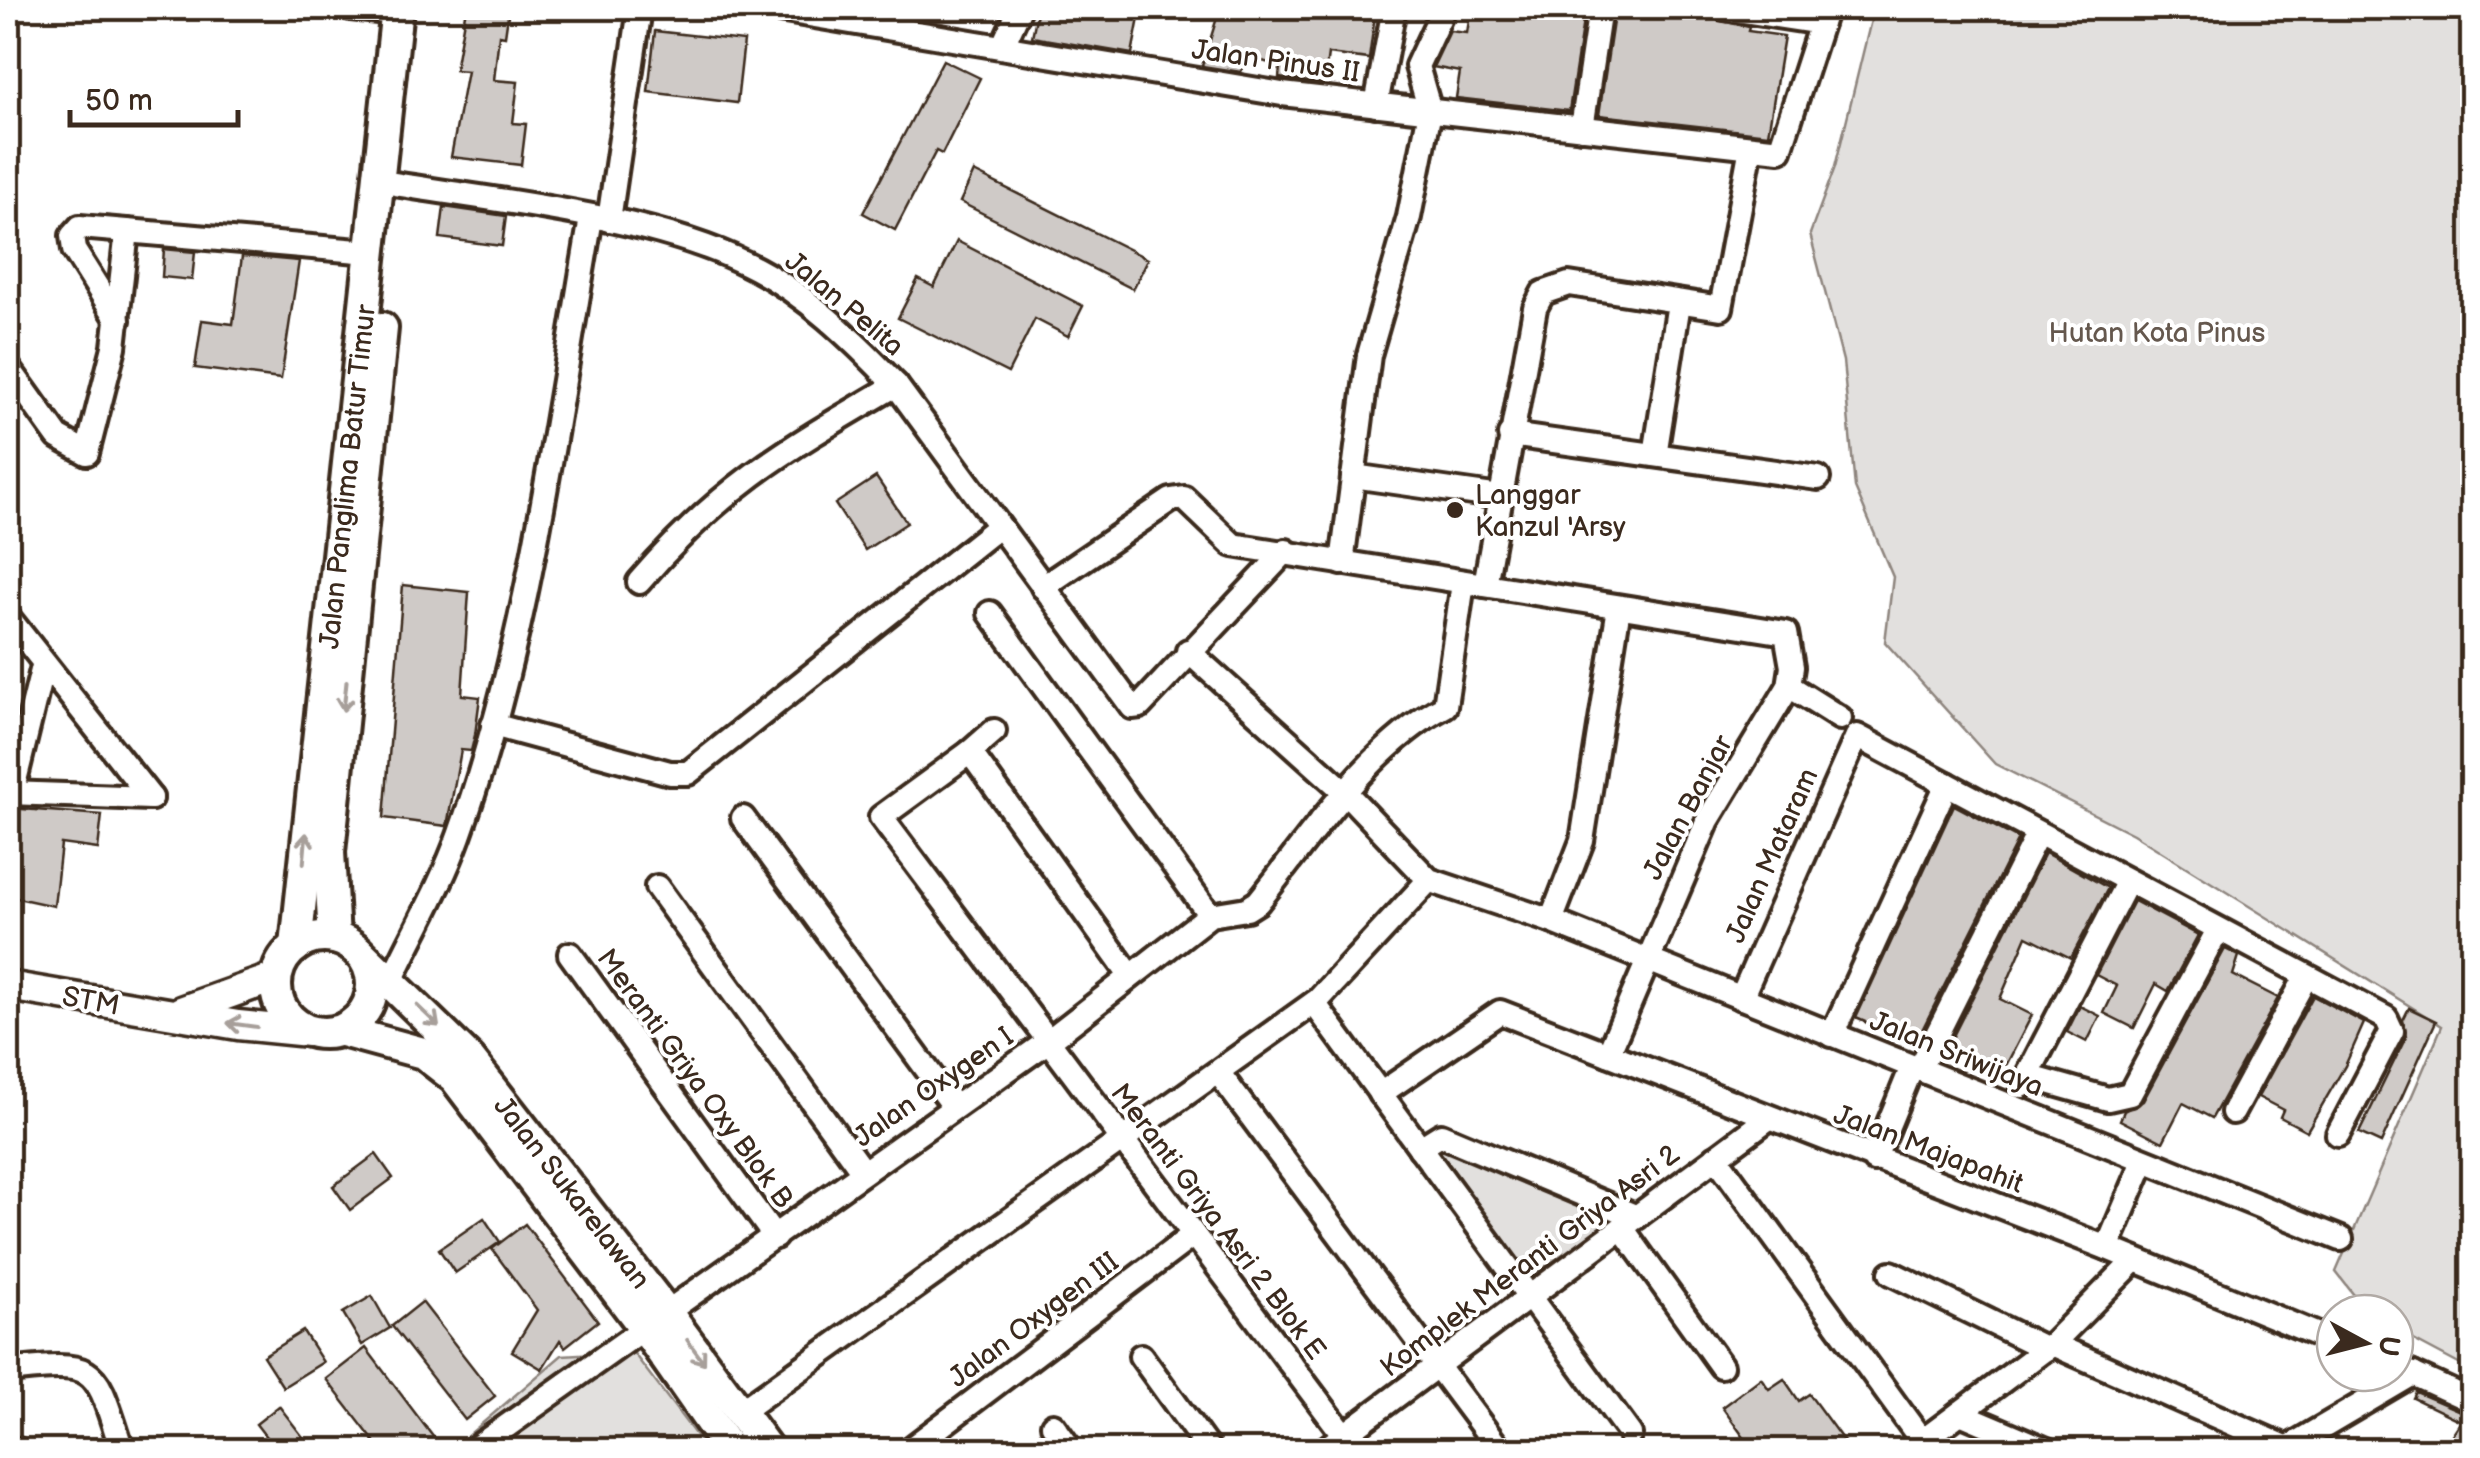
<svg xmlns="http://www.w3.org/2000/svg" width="2480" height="1458" viewBox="0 0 2480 1458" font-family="'Balsamiq Sans',sans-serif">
<rect width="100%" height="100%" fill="#fff"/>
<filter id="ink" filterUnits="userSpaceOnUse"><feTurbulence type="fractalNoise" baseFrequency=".01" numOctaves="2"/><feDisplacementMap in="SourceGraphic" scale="20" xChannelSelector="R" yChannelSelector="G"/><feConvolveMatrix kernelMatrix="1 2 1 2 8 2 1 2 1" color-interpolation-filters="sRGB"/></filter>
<g filter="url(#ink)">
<!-- green -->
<g fill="#e2e0de" stroke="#8e857e" stroke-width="2.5">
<polygon points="1874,8 2472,8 2472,1371 2395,1330 2395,1313 2368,1313 2336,1272 2442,1026 2133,834 1995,764 1885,642 1893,577 1855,488 1843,361 1810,234 1835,167"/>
<polygon points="1430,1142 1615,1217 1527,1280"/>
<polygon points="632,1351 707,1450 451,1450 562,1355"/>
</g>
<!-- building -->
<g fill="#cfcac7" stroke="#3b2a1e" stroke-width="2.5">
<polygon points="466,8 509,8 505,36 499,35 494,80 518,82 513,123 526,124 521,165 451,157 467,71 455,70"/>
<polygon points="1038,8 1141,8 1132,54 1032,37"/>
<polygon points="1220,8 1376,8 1369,59 1328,54 1324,84 1279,78 1280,67 1246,55 1241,72 1202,66"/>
<polygon points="1471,8 1585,8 1569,111 1456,98 1460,72 1433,67 1450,31 1467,33"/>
<polygon points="1615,8 1668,9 1749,27 1748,31 1784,36 1768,134 1599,115"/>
<polygon points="655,31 744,41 737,103 648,92"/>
<polygon points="943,60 980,78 942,154 936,151 895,230 863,213"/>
<polygon points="974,172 1148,259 1133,289 960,202"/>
<polygon points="444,207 506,216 502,246 440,238"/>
<polygon points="957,241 1083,306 1068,336 1035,319 1008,373 898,318 918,279 934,287"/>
<polygon points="164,249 195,252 192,280 162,277"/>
<polygon points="242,256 299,261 281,379 195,368 202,320 233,324"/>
<polygon points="876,477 907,523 865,550 835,504"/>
<polygon points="403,585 469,592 462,695 480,697 475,735 471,751 461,750 447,826 384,818"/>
<polygon points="1954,805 2018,839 1919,1036 1915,1034 1911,1042 1856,1018"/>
<polygon points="8,808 102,815 98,849 61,844 54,906 8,896"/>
<polygon points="2045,853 2108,888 2071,958 2027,936 2000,999 2032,1015 2000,1077 1946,1050"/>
<polygon points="2134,901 2198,935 2168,991 2156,984 2134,1028 2104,1013 2117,986 2096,975"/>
<polygon points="2225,949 2239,956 2233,975 2278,998 2212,1118 2183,1103 2163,1142 2120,1120 2124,1111 2143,1101"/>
<polygon points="2313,996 2364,1023 2345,1066 2307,1131 2280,1117 2283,1110 2258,1097"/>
<polygon points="2080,1006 2100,1016 2087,1042 2067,1032"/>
<polygon points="2409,1008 2436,1021 2381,1143 2359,1133 2406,1037 2403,1020"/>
<polygon points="376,1154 393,1178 350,1210 333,1186"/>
<polygon points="484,1218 500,1242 455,1273 439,1249"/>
<polygon points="525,1224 598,1321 565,1347 560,1340 542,1369 512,1351 537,1310 492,1249"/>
<polygon points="372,1296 390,1328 362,1345 343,1313"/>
<polygon points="422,1302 495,1396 465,1420 392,1326"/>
<polygon points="303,1331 323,1362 283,1387 263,1356"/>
<polygon points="366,1348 434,1438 418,1450 381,1450 326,1379"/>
<polygon points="1761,1378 1769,1389 1784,1379 1799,1401 1809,1394 1850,1450 1753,1450 1722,1407"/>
<polygon points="2416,1392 2472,1416 2472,1440 2466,1450 2442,1450 2461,1421 2413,1398"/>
<polygon points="279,1406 313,1450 276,1450 256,1424"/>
</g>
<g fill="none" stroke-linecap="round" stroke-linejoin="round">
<defs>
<g id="minor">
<polyline points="351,8 396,13"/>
<polyline points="767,8 1282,94 1780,150 1826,8"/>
<polyline points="1724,8 1821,23"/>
<polyline points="1003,45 1020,8"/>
<polyline points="1376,105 1394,8"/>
<polyline points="1582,128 1600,8"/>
<path d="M395,184c107,18 256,32 352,80 56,27 107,77 149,121l236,322 8,-1 146,-155"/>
<polyline points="609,220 640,8"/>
<polyline points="118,320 74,250 72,236 80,227 370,252"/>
<polyline points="8,367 58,437 87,453 114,347 127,231"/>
<polyline points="1510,435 1818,478"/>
<polyline points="1655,455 1679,303"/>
<polyline points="1353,476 1500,497"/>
<polyline points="1342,563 1369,355 1409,217 1430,111 1417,66 1444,8"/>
<path d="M639,582c83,-97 150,-134 257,-197"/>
<polyline points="1485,585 1535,308 1543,293 1569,284 1721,308 1751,147"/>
<polyline points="1043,587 1171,500 1184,498 1233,545 1786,633 1792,667 1789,686 1708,820 1608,1054"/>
<polyline points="990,613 1210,915"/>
<polyline points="8,617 151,798"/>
<polyline points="1188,651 1346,793 1429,880 1551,921 2341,1239"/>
<polyline points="1789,686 1840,718"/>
<polyline points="493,725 670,773 688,773 998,527"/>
<polyline points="970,752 994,731"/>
<polyline points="8,793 151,798"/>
<polyline points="12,793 43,666"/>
<polyline points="743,818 953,1105"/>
<polyline points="657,887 863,1172"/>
<polyline points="1551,921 1582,841 1619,607"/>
<polyline points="570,954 775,1237"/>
<polyline points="1129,974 970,752 881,817 1355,1450"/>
<path d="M391,981c22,-47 50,-95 68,-145 71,-198 96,-412 132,-618"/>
<polyline points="1741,998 1857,736 2386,1018 2392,1031 2338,1134"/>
<polyline points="1314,1003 1630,1434"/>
<polyline points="1832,1035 1947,784"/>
<polyline points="1919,1070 2038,833"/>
<polyline points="1218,1072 1500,1450"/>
<polyline points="2027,1076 2108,1099 2130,1094 2218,930"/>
<polyline points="2022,1086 2128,881"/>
<polyline points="1380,1094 1500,1012 2107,1248 2335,1342"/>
<polyline points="2233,1112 2306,977"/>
<polyline points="1420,1148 1441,1135 1637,1217"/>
<polyline points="1716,1157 1922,1441"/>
<polyline points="1874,1160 1912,1067"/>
<polyline points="1622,1228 1721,1366"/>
<polyline points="2107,1248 2144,1161"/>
<polyline points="1891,1273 2046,1349"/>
<polyline points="2052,1344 2288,1448"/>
<polyline points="1141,1356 1209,1450"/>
<polyline points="2395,1366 2472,1401"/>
<path d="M8,1371c92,-10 86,-7 114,79"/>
<polyline points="740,1412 1318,1000 1429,880"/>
<polyline points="1960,1413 2047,1450"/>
<polyline points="1053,1425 1071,1450"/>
<polyline points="1913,1448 2052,1344 2135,1260"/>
<polyline points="8,1449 17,1450"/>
<path d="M473,1450l574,-408 163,-127 37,-6 11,-7c54,-67 111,-156 187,-196l18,-123"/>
<polyline points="909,1450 1193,1235"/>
<polyline points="1324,1450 1769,1118"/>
<polyline points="2284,1450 2413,1374"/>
</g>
<g id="tertiary">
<polyline points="8,986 238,1025 309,1032"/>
<polyline points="181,1011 276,977"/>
</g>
<g id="secondary">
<circle cx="324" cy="985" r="48"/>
<polyline points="334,938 329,852 382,328"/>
<path id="s1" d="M296,946l101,-938"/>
<path id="s2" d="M357,950l112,109 197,253 102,138"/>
<polyline points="342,1031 423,1053 455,1078 644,1327 730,1450"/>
</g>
</defs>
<!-- minor casing -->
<use href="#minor" stroke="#3b2a1e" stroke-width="30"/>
<!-- tertiary casing -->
<use href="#tertiary" stroke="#3b2a1e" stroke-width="35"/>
<!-- secondary casing -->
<use href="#secondary" stroke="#3b2a1e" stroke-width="38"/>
<!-- minor -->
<use href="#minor" stroke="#fff" stroke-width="22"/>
<!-- tertiary -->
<use href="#tertiary" stroke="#fff" stroke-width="28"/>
<!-- secondary -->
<use href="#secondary" stroke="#fff" stroke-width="30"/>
</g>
<!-- one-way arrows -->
<defs><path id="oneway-shaft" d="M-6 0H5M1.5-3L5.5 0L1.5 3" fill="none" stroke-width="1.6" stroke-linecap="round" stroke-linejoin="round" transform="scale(2.5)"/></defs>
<g stroke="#a79f9a">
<use href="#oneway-shaft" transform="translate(345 696) rotate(96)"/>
<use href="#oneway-shaft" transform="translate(305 848) rotate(-85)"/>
<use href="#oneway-shaft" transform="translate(428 1016) rotate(44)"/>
<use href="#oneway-shaft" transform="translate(242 1025) rotate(-172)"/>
<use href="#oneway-shaft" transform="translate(696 1352) rotate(54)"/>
</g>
</g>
<!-- markers -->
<circle fill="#3b2a1e" stroke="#fff" stroke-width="4" cx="1455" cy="510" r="10"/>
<g text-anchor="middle" stroke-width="8" stroke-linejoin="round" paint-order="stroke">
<!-- street labels -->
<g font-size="28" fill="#3b2a1e" stroke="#fff">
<text transform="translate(1276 60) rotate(8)" y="10">Jalan Pinus II</text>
<text transform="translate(845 303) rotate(40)" y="10">Jalan Pelita</text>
<text dy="10" stroke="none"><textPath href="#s1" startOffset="472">Jalan Panglima Batur Timur</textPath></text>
<text transform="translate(1687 807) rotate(-62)" y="10">Jalan Banjar</text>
<text transform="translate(1771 855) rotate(-66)" y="10">Jalan Mataram</text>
<text transform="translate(91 1000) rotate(10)" y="10">STM</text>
<text transform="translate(1957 1053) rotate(22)" y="10">Jalan Sriwijaya</text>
<text transform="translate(696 1078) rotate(54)" y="10">Meranti Griya Oxy Blok B</text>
<text transform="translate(933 1086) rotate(-35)" y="10">Jalan Oxygen I</text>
<text transform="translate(1929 1148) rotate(21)" y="10">Jalan Majapahit</text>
<text dy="10" stroke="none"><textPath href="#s2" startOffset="325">Jalan Sukarelawan</textPath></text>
<text transform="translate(1219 1221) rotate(53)" y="10">Meranti Griya Asri 2 Blok E</text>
<text transform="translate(1529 1260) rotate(-37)" y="10">Komplek Meranti Griya Asri 2</text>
<text transform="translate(1033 1319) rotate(-37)" y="10">Jalan Oxygen III</text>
</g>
<!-- park labels -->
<g font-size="28" fill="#65584e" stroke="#fff">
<text x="2157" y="342">Hutan Kota Pinus</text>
</g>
<!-- poi labels -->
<g font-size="28" fill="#3b2a1e" stroke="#fff" text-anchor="start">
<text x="1475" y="504">Langgar<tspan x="1475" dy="32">Kanzul 'Arsy</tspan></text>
</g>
</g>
<!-- margin -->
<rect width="2480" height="1458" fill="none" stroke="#fff" stroke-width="40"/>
<rect x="20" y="20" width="2440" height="1418" fill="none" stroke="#3b2a1e" stroke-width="4" filter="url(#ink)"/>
<!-- north arrow -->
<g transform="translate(2365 1343) rotate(97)"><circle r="48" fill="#ffffff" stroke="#b1aaa5" stroke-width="2.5"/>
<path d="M0-8L18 38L0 25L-18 38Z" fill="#3b2a1e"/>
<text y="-15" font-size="28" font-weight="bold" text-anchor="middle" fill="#3b2a1e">U</text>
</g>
<!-- scale -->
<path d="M70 110v15h168v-15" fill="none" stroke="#3b2a1e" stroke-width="5"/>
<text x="85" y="110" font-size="30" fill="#3b2a1e" stroke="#ffffff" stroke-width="8" paint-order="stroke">50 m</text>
</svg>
